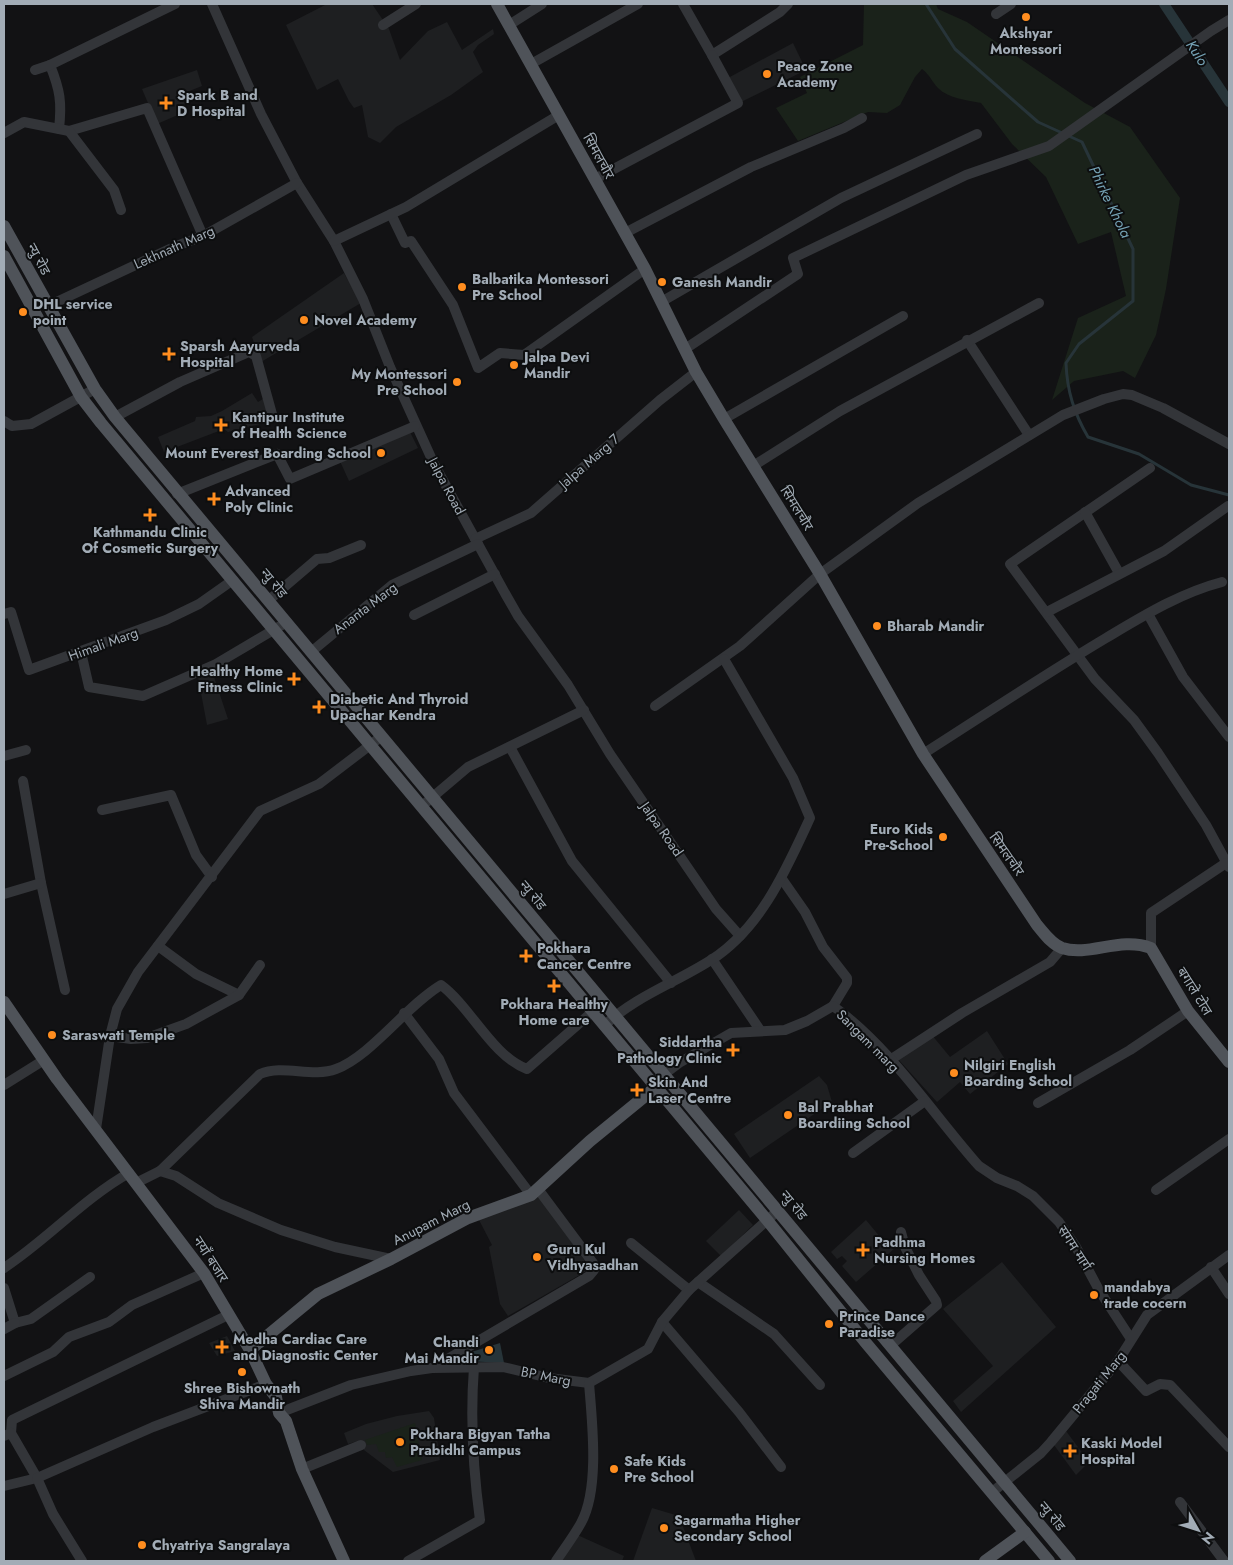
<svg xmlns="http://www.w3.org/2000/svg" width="1233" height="1565" viewBox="0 0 1233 1565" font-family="Jost,'Noto Sans Devanagari',sans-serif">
<rect width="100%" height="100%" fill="#121214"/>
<!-- built -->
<g fill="#1e1f21">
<polygon points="327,4 372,4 389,29 400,60 428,31 447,22 462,50 493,29 494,34 478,45 473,52 483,72 451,95 396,127 380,143 368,137 362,105 354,108 349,101 338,79 317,90 286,25"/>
<polygon points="793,43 806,70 741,102 728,78"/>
<polygon points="197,70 202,86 182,94 187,111 157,124 142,89"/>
<polygon points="344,273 361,303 261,362 252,337"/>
<polygon points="252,393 258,402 266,397 272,421 228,432 224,429 164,452 158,437 195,421 196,417 211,416 222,411"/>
<polygon points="409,430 418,448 349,481 339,459"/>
<polygon points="212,671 228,719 207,725 198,677"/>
<polygon points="987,1031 1008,1064 970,1094 960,1082 937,1102 898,1059 931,1034 950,1057"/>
<polygon points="819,1076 827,1085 832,1102 750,1158 734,1134"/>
<polygon points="538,1195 564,1228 590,1269 508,1316 500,1304 489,1247 492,1245 479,1220"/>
<polygon points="739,1210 753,1225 721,1256 706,1241"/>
<polygon points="866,1220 885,1243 888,1241 895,1248 856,1282 842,1266 847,1261 842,1256 837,1259 831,1252"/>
<polygon points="1002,1262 1056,1327 961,1412 953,1401 993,1366 943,1309"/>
<polygon points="227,1336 235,1351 217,1356 209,1343"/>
<polygon points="429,1411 434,1418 440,1460 393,1472 364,1450 361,1440 348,1444 344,1433 366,1424 397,1416"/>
<polygon points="1066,1431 1089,1462 1076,1475 1054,1445"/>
<polygon points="652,1508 679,1516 696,1561 633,1561"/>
<polygon points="573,1533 624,1556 622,1561 553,1561"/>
</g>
<!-- green -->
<g fill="#1a221a">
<path d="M864,4h72l2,5 29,13 118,81 45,24 50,71 -14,91 -10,46 -21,43 -12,-7 -49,10 -22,19 26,-82 48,-22 -15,-64 -33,12 -32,-67 -34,-33 -31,-41c-14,-3 -32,-4 -43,-15 -6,-6 -8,-13 -16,-19l-7,8 -15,28 -13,8 -19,-1 -70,29 -22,-33 31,-15 -7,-16 63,-32z"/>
<polygon points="415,1423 422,1460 397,1467 392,1457 386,1458 385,1452 379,1452 376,1444 367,1445 365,1440"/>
</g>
<!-- water -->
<polygon fill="#273439" points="500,1343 504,1363 466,1361 465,1354"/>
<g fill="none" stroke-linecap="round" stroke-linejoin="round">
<!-- stream -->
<path stroke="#273439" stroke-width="3" d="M926,4l29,45 83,73 44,20 51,107v52l-54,43 -13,19c1,28 8,50 22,74l51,17 52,31 38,10"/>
<!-- canal -->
<polyline stroke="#273439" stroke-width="10" points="1164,4 1229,102"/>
<!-- minor -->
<g stroke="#333539" stroke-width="10">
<polyline points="212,4 261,114 297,183 334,241 363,299 390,367 434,464 506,595 518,616 568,685 610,754 716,909 740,936"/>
<polyline points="683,4 712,55 780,12 788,4"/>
<polyline points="996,14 1011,4"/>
<polyline points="383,25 416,4"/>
<polyline points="509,25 542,4"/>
<polyline points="531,64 638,4"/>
<path d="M50,65c10,25 12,37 9,64"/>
<polyline points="35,70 50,65 175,4"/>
<polyline points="69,131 147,108 203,236"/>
<polyline points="4,133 24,122 69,131 114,190 121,210"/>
<polyline points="595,179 738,103 712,55"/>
<polyline points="391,214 405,243 411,241 453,305 478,368 500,353 524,355 645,269"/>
<polyline points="625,233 751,167 844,128 862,118"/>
<polyline points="334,241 406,207 559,115"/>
<polyline points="661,302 841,198 977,134"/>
<polyline points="48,306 174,247 203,236 297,183"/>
<polyline points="967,340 1029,435"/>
<polyline points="685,349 798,274 793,258 966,175 1049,146 1211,31 1229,20"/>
<polyline points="115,417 180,382 249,352 256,356 272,414"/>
<polyline points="724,419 903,316"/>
<polyline points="4,421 12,426 31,424 95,389"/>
<polyline points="753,466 840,411 1039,303"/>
<polyline points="1150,468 1010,564 1095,679 1134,720 1158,753 1206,825 1229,867"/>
<polyline points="177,494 277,454 290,479 415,426"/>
<polyline points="1085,512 1119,573"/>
<polyline points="475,539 531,513 660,400 696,372"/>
<polyline points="269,600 317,559 329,558 361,545"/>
<polyline points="1047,612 1164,551 1228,506"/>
<polyline points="4,614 11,612 29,670 166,620 199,604 233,580"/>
<polyline points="1148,614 1183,677 1229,737"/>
<polyline points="414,615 495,574"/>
<polyline points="81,652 89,687 143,696 216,664 287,622"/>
<polyline points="311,652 392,585 478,544"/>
<polyline points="655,706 740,646 820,574 918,503 1063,415 1104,399 1123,394 1132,395 1163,408 1229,444"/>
<polyline points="510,747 572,861 671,983"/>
<path d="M923,754c61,-39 121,-79 183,-116 37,-22 74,-45 116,-56"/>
<polyline points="4,756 26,750"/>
<polyline points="23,781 41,883 65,990"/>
<polyline points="422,806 468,767 584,710"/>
<polyline points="102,810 171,795 196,855 212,877"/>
<polyline points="782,879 805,912 823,947 847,978 847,983 833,1006"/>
<polyline points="4,894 41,883"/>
<polyline points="158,946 196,974 239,995"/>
<polyline points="1151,948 1151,913 1226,863"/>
<polyline points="712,959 760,1030"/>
<polyline points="404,1013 439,1059 454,1093 531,1195"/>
<path d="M604,1026c30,-29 71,-43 107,-66 50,-32 75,-90 99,-142l-17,-40 -69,-119"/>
<polyline points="110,1036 131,1039 147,1038 186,1024 239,995 260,965"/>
<polyline points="890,1060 962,1013 1050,962 1062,948"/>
<path d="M659,1078l20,-15 52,-30 54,-3 22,-9 26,-15c58,42 99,107 146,160l18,12 20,8 16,10 26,26 17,25 23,43 32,49"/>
<polyline points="4,1085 44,1060"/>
<polyline points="1038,1103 1130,1050 1188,1011"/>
<polyline points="96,1129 110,1036 117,1009 138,972 260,811 319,784 382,736"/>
<polyline points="853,1153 925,1101"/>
<polyline points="160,1171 176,1176 218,1203 281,1230 335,1247 391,1259"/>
<path d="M136,1183l24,-12 100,-97c23,-10 52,4 76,-5 35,-13 70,-63 105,-84 29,21 51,71 86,84l71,-62"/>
<polyline points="1156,1190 1229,1139"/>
<polyline points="631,1243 689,1290"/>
<polyline points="1211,1267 1229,1294"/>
<path d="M4,1268c44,-29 79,-69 125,-95"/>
<polyline points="698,1282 774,1334 820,1385"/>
<polyline points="4,1288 15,1323 31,1319 90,1277"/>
<polyline points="662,1322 739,1412 781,1467"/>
<polyline points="4,1329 15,1323"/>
<polyline points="890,1346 937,1305 936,1301 919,1275 905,1247 901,1232"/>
<polyline points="1118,1361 1146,1391 1160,1384 1170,1385 1229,1447"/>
<polyline points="434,1367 589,1276 594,1270 593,1263 538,1189"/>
<polyline points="4,1376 53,1352 69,1337 109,1322 132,1305 204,1273"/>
<polyline points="279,1413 351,1385 411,1371 432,1368 503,1367 549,1378 589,1383 648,1349 662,1322 689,1290 773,1215"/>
<polyline points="11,1433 12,1420 228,1315"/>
<polyline points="4,1436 11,1433 37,1478 4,1486"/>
<polyline points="302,1469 361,1445"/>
<polyline points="991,1493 1041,1453 1051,1442 1118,1361 1147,1315 1229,1255"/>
<polyline points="1180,1502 1224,1561"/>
<polyline points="82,1561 53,1514 37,1478 153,1427 266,1384"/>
<path d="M408,1561l72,-41c-7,-51 -10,-101 -6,-153"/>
<path d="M556,1561c8,-12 18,-25 25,-38 19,-34 11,-102 8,-140"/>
</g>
<!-- major -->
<g stroke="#4f5359" stroke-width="12">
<path d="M497,4l148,265 51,103 28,47 96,155 103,180 114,171c7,8 14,19 25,23 27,9 58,-12 89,0l37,63 41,51"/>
<polyline points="4,226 95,389 115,417 1070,1561"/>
<polyline points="4,256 81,397 101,423 767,1220 866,1343 1049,1561"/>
<polyline points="4,1002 57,1079 204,1273 250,1350 266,1384 276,1397 279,1413 286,1421 302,1469 344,1561"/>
<polyline points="250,1350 318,1294 391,1259 468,1218 531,1195 590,1141 661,1083"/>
<polyline points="985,1561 1025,1532"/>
</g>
</g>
<!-- markers -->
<g fill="#ff8d1f" stroke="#0d0e0f" stroke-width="2">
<circle cx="1026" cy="17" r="5"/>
<circle cx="767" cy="74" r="5"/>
<path d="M163.5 95.5h5v5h5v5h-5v5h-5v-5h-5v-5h5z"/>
<circle cx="662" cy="282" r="5"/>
<circle cx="462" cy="287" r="5"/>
<circle cx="23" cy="312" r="5"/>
<circle cx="304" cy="320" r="5"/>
<path d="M166.5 346.5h5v5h5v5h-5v5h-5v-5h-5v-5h5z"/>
<circle cx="514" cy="365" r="5"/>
<circle cx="457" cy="382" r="5"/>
<path d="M218.5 417.5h5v5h5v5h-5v5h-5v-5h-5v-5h5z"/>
<circle cx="381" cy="453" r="5"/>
<path d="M211.5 491.5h5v5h5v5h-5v5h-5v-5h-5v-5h5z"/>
<path d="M147.5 507.5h5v5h5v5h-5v5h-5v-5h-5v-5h5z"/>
<circle cx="877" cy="626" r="5"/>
<path d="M291.5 671.5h5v5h5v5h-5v5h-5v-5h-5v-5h5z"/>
<path d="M316.5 699.5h5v5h5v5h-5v5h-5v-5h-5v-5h5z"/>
<circle cx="943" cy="837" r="5"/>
<path d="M523.5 948.5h5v5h5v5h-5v5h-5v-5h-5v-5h5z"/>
<path d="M551.5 978.5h5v5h5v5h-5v5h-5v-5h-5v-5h5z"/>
<circle cx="52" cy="1035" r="5"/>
<path d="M730.5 1042.5h5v5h5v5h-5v5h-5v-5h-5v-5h5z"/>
<circle cx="954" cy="1073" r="5"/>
<path d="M634.5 1082.5h5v5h5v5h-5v5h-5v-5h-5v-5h5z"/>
<circle cx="788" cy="1115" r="5"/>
<path d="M860.5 1242.5h5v5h5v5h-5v5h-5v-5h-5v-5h5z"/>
<circle cx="537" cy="1257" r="5"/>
<circle cx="1094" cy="1295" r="5"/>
<circle cx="829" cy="1324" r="5"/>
<path d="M219.5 1339.5h5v5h5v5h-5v5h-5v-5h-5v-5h5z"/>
<circle cx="489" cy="1350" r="5"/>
<circle cx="242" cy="1372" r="5"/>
<circle cx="400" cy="1442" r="5"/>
<path d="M1067.5 1443.5h5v5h5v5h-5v5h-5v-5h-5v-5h5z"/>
<circle cx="614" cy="1469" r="5"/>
<circle cx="664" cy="1528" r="5"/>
<circle cx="142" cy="1545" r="5"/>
</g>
<g text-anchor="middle" stroke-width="4" stroke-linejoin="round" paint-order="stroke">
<!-- poi labels -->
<g font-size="14" font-weight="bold" fill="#a2acb6" stroke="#0d0e0f" text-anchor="start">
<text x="1026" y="38" text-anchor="middle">Akshyar<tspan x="1026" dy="16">Montessori</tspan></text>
<text x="777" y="71">Peace Zone<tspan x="777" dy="16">Academy</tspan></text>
<text x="177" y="100">Spark B and<tspan x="177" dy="16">D Hospital</tspan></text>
<text x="472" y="284">Balbatika Montessori<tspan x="472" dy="16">Pre School</tspan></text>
<text x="672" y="287">Ganesh Mandir</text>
<text x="33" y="309">DHL service<tspan x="33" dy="16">point</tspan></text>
<text x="314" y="325">Novel Academy</text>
<text x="180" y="351">Sparsh Aayurveda<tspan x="180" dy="16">Hospital</tspan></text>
<text x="524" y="362">Jalpa Devi<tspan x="524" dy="16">Mandir</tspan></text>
<text x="447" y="379" text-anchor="end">My Montessori<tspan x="447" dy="16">Pre School</tspan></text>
<text x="232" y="422">Kantipur Institute<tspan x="232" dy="16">of Health Science</tspan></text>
<text x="371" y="458" text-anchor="end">Mount Everest Boarding School</text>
<text x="225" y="496">Advanced<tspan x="225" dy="16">Poly Clinic</tspan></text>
<text x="150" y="537" text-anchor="middle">Kathmandu Clinic<tspan x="150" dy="16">Of Cosmetic Surgery</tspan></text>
<text x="887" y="631">Bharab Mandir</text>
<text x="283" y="676" text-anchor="end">Healthy Home<tspan x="283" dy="16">Fitness Clinic</tspan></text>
<text x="330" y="704">Diabetic And Thyroid<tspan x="330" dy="16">Upachar Kendra</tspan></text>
<text x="933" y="834" text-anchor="end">Euro Kids<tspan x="933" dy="16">Pre-School</tspan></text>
<text x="537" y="953">Pokhara<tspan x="537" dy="16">Cancer Centre</tspan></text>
<text x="554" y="1009" text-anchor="middle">Pokhara Healthy<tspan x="554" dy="16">Home care</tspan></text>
<text x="62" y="1040">Saraswati Temple</text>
<text x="722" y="1047" text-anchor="end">Siddartha<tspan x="722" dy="16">Pathology Clinic</tspan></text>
<text x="964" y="1070">Nilgiri English<tspan x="964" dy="16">Boarding School</tspan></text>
<text x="648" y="1087">Skin And<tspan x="648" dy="16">Laser Centre</tspan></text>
<text x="798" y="1112">Bal Prabhat<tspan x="798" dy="16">Boardiing School</tspan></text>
<text x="874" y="1247">Padhma<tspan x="874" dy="16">Nursing Homes</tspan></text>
<text x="547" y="1254">Guru Kul<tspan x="547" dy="16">Vidhyasadhan</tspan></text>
<text x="1104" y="1292">mandabya<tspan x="1104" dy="16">trade cocern</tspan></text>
<text x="839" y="1321">Prince Dance<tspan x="839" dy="16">Paradise</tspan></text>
<text x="233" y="1344">Medha Cardiac Care<tspan x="233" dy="16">and Diagnostic Center</tspan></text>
<text x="479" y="1347" text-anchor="end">Chandi<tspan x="479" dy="16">Mai Mandir</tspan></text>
<text x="242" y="1393" text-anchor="middle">Shree Bishownath<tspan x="242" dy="16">Shiva Mandir</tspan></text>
<text x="410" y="1439">Pokhara Bigyan Tatha<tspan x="410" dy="16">Prabidhi Campus</tspan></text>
<text x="1081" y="1448">Kaski Model<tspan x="1081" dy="16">Hospital</tspan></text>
<text x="624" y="1466">Safe Kids<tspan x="624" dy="16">Pre School</tspan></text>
<text x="674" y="1525">Sagarmatha Higher<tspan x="674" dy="16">Secondary School</tspan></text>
<text x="152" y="1550">Chyatriya Sangralaya</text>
</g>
<!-- street labels -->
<g font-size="14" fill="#a2acb6" stroke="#0d0e0f">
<text transform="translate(599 156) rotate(61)" y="5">सिमलचौर</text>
<text transform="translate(174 247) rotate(-24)" y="5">Lekhnath Marg</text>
<text transform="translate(39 259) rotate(61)" y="5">न्यु रोड</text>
<text transform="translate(589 461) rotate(-41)" y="5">Jalpa Marg 7</text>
<text transform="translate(447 486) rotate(62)" y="5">Jalpa Road</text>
<text transform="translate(797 508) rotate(58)" y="5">सिमलचौर</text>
<text transform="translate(274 583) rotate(50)" y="5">न्यु रोड</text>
<text transform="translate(365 608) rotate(-37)" y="5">Ananta Marg</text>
<text transform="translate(103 644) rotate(-20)" y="5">Himali Marg</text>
<text transform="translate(662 829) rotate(55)" y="5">Jalpa Road</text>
<text transform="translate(1007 854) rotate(55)" y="5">सिमलचौर</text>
<text transform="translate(533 895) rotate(50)" y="5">न्यु रोड</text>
<text transform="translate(1195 991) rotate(58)" y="5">बगाले टोल</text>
<text transform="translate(868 1041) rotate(45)" y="5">Sangam marg</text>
<text transform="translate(794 1205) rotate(50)" y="5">न्यु रोड</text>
<text transform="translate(431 1222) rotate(-27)" y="5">Anupam Marg</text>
<text transform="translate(1075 1248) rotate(57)" y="5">संगम मार्ग</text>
<text transform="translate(211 1259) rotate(57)" y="5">नयाँ बजार</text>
<text transform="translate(546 1376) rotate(11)" y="5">BP Marg</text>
<text transform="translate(1099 1382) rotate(-51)" y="5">Pragati Marg</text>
<text transform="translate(1052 1516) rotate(50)" y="5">न्यु रोड</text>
</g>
<!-- water labels -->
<g font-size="15" font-style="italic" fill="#75a2b5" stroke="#0d0e0f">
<text transform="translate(1197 53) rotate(57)" y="5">Kulo</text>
<text transform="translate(1110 202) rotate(64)" y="5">Phirke Khola</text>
</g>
</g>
<!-- border -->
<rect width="1233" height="1565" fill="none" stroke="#a2acb6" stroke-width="10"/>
<!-- north arrow -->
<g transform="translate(1198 1530) rotate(129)" stroke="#0d0e0f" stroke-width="4" paint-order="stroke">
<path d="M0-4L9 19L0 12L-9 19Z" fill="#a2acb6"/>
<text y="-8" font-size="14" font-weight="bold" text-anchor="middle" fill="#a2acb6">N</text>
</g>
</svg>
